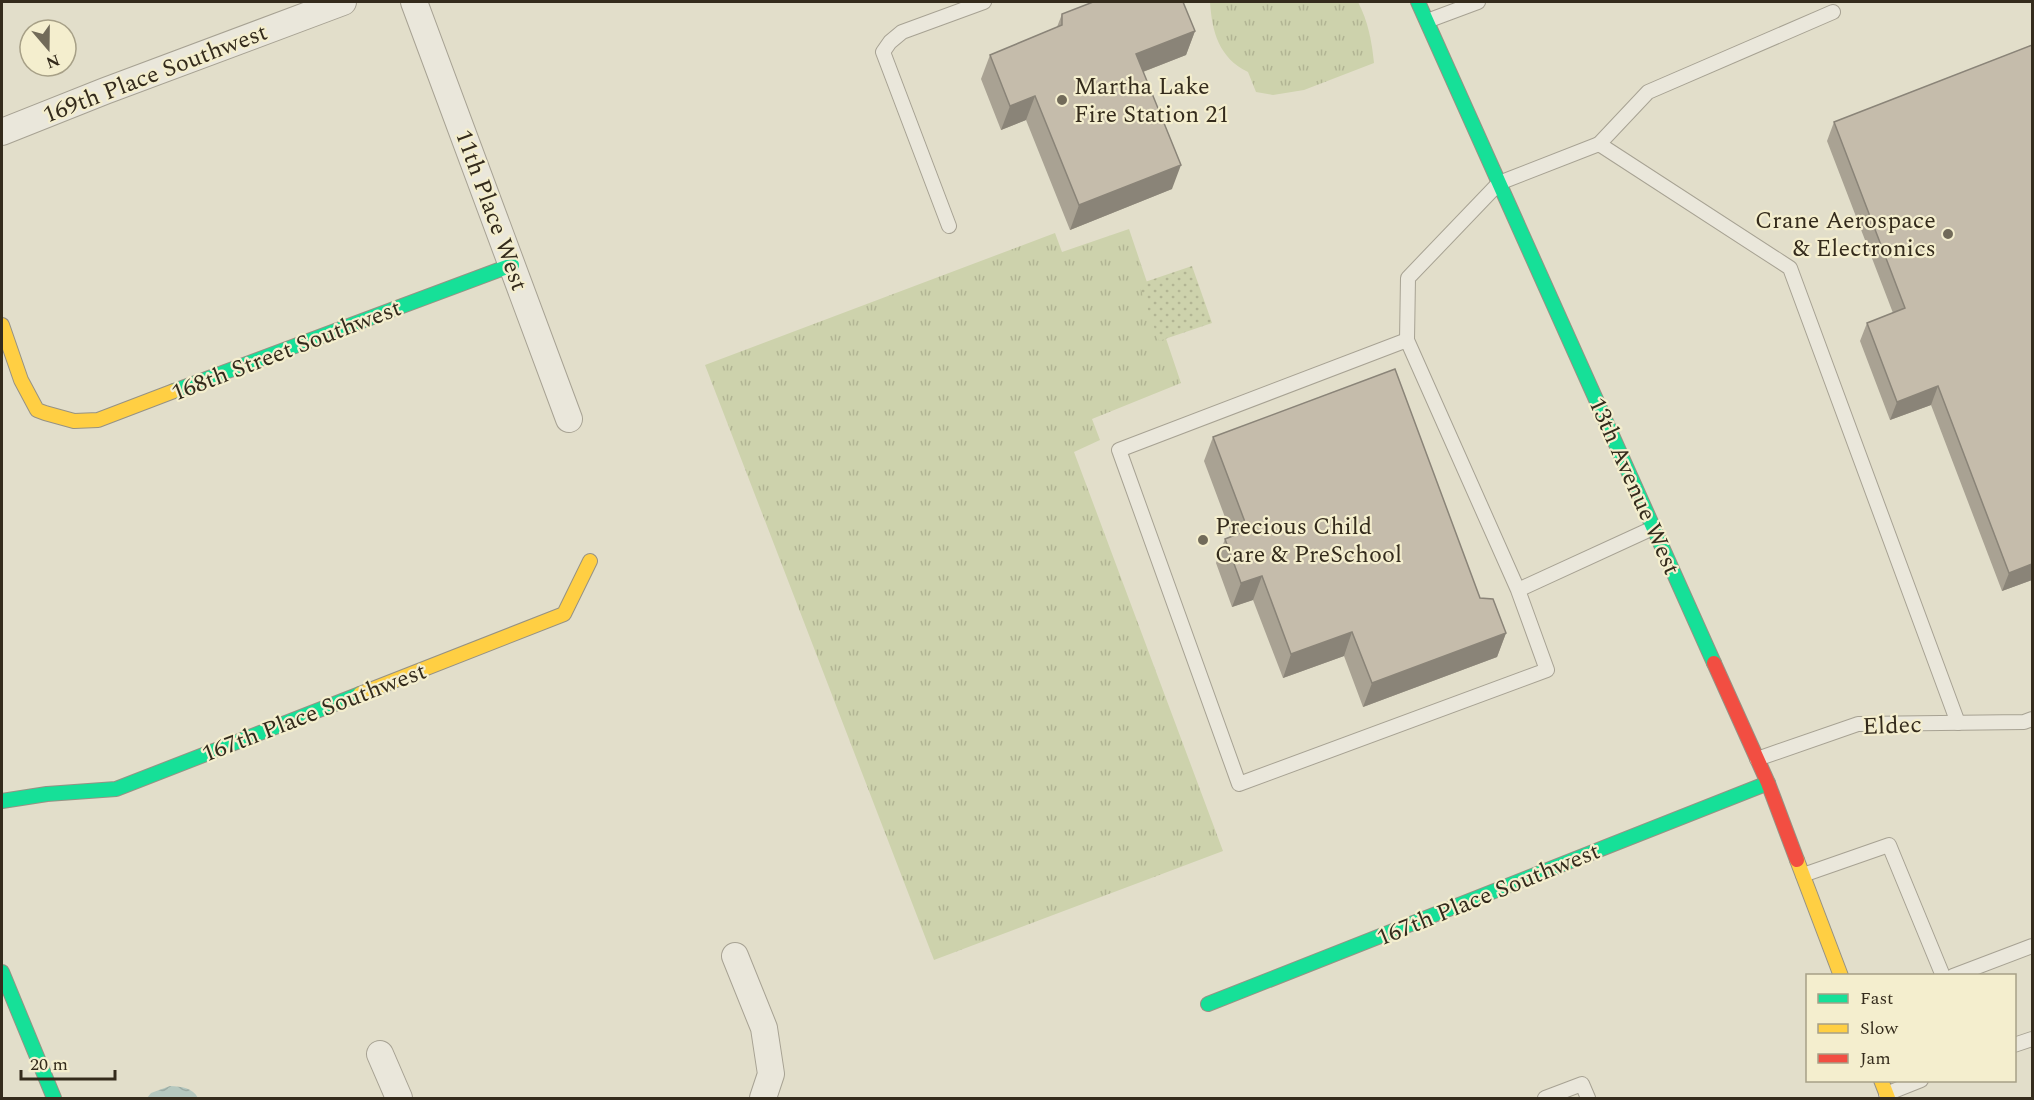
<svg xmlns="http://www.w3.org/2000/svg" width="2034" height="1100" viewBox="0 0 2034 1100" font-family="Spectral,serif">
<defs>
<pattern id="grass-tufts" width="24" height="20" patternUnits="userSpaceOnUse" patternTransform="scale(1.5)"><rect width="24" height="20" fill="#cdd2ac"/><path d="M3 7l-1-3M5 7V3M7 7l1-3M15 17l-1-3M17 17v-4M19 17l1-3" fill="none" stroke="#b1b493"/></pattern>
<pattern id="park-dots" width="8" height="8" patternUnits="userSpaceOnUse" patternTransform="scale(1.5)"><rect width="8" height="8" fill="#cdd2ac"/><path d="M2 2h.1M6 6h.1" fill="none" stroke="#b1b493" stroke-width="1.8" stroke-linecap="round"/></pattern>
<pattern id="water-waves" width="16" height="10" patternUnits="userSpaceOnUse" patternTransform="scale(1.5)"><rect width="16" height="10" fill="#b5c8bf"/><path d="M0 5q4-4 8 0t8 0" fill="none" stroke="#9caca4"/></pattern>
</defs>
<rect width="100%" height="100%" fill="#e2deca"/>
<!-- grass -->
<g fill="url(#grass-tufts)">
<path d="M1210,2h148c10,19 14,40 16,61l-70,27 -31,5 -17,-3 -8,-20c-29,-14 -36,-40 -38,-70z"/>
<polygon points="1129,229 1181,383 1092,419 1100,440 1074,452 1223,851 934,960 705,365 1055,233 1062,252"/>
</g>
<!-- park -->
<polygon fill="url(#park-dots)" points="1192,266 1212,323 1159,341 1139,284"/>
<!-- water -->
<path fill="url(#water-waves)" d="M170,1086c12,1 22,1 28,12h-51l4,-5z"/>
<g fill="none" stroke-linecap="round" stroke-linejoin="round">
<defs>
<g id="lane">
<polyline points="1427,21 1478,2"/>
<polyline points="1599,144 1648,92 1833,12"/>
<polyline points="949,226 883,52 890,42 902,32 984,2"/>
<polyline points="1407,340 1408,278 1499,183 1599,144 1790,268 1958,723"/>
<polyline points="1518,590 1547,670 1239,784 1119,450 1407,340 1518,590 1653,528"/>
<polyline points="1757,759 1858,724 2024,722 2032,719"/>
<polyline points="1803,875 1889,845 1943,976"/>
<polyline points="1953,976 2032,946"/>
<polyline points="2014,1045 2032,1039"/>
<polyline points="1886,1094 1921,1080"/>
<polyline points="1545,1098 1582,1084 1588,1098"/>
</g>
<g id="street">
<polyline points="414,2 569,419"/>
<polyline points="2,132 105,91 343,2"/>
<polyline points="735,956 764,1028 771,1074 763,1098"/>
<polyline points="380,1054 399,1098"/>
</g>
<g id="fast">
<polyline points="1418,2 1714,663"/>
<polyline points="174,391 512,265"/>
<polyline points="2,801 47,794 116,789 360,694"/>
<polyline points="2,972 54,1098"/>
<polyline points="1208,1004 1768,783"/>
</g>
<g id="slow">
<polyline points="2,325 21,380 37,410 45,413 74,421 98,420 174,391"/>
<polyline points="360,694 564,614 590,561"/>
<polyline points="1797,860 1841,976"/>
<polyline points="1881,1080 1888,1098"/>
</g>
<polyline id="jam" points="1714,663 1768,783 1797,860"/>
</defs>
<!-- lane casing -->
<use href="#lane" stroke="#a7a293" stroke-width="16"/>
<!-- street casing -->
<use href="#street" stroke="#a7a293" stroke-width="28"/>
<!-- fast casing -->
<use href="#fast" stroke="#969284" stroke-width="16"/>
<!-- slow casing -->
<use href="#slow" stroke="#969284" stroke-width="16"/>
<!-- jam casing -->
<use href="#jam" stroke="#969284" stroke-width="16"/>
<!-- lane -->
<use href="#lane" stroke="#eae7db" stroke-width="14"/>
<!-- street -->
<use href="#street" stroke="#eae7db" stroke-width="26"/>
<!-- fast -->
<use href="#fast" stroke="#16e098" stroke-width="14"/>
<!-- slow -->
<use href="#slow" stroke="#ffcf43" stroke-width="14"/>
<!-- jam -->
<use href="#jam" stroke="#f24e42" stroke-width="14"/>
</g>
<!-- wall -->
<g fill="#a9a293">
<polygon points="1062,14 1195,31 1186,55 1143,72 1172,189 1070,230 1026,120 1001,130 981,79 990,55 1057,27"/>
<polygon points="2032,45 2032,580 2002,591 1931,405 1890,420 1860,341 1867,323 1893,313 1827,141 1834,122"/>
<polygon points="1213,437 1480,598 1506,633 1497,657 1363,707 1344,656 1283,678 1253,600 1232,607 1216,563 1225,539 1232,536 1204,461"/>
</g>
<!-- shaded-wall -->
<g fill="#8a8478">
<polygon points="1195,31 1186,55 1127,78 1136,54"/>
<polygon points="1035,96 1026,120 1001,130 1010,106"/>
<polygon points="1181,165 1172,189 1070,230 1079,205"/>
<polygon points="1938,386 1931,405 1890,420 1897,402"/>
<polygon points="2032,564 2032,580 2002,591 2009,573"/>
<polygon points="1262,576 1253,600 1232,607 1241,583"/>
<polygon points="1352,632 1344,656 1283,678 1291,654"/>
<polygon points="1506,633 1497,657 1363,707 1372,683"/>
</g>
<!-- building -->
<g fill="#c5bcab" stroke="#8a8478" stroke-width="1.5">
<polygon points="1093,2 1183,2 1195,31 1136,54 1181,165 1079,205 1035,96 1010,106 990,55 1062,25 1062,14"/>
<polygon points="2032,45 2032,564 2009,573 1938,386 1897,402 1867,323 1905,308 1834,122"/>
<polygon points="1395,369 1480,598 1493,599 1506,633 1372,683 1352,632 1291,654 1262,576 1241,583 1225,539 1248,530 1213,437"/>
</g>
<!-- markers -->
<g fill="#716a59" stroke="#f4eece" stroke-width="2">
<circle cx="1062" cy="100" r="6"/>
<circle cx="1948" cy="234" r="6"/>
<circle cx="1203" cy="540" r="6"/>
</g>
<g text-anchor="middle" stroke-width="4.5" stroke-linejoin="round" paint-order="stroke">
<!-- street labels -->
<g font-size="24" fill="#342b1c" stroke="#f4eece">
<text transform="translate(155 73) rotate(-21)" y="8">169th Place Southwest</text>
<text transform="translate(492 210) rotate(70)" y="8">11th Place West</text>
<text transform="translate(286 350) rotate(-21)" y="8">168th Street Southwest</text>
<text transform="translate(1635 486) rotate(66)" y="8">13th Avenue West</text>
<text transform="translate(314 712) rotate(-21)" y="8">167th Place Southwest</text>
<text transform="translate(1892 725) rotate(-2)" y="8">Eldec</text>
<text transform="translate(1488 894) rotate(-22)" y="8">167th Place Southwest</text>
</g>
<!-- poi labels -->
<g font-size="24" fill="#342b1c" stroke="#f4eece" text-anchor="start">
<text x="1074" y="94">Martha Lake<tspan x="1074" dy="28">Fire Station 21</tspan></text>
<text x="1936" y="228" text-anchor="end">Crane Aerospace<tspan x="1936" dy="28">&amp; Electronics</tspan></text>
<text x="1215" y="534">Precious Child<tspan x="1215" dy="28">Care &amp; PreSchool</tspan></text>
</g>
</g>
<!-- border -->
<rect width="2034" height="1100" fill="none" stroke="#342b1c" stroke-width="6"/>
<!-- legend -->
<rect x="1806" y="974" width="210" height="108" fill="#f4eece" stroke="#a7a087" stroke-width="1.5"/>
<rect x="1818" y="994" width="30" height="9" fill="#16e098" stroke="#a7a087" stroke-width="1.5"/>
<text x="1860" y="1004" font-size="18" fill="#342b1c">Fast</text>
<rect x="1818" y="1024" width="30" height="9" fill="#ffcf43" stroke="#a7a087" stroke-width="1.5"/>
<text x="1860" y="1034" font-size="18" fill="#342b1c">Slow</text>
<rect x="1818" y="1054" width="30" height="9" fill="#f24e42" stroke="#a7a087" stroke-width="1.5"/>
<text x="1860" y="1064" font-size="18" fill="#342b1c">Jam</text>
<!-- north arrow -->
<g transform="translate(48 48) rotate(160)"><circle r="28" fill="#f4eece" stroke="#a7a087" stroke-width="1.5"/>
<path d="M0-4.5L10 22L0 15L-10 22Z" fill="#716a59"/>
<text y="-9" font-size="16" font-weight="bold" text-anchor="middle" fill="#342b1c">N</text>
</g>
<!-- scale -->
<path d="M21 1070v9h94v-9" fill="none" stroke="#342b1c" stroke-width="3"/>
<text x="30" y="1070" font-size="18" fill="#342b1c" stroke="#f4eece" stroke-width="4.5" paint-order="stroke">20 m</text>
</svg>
